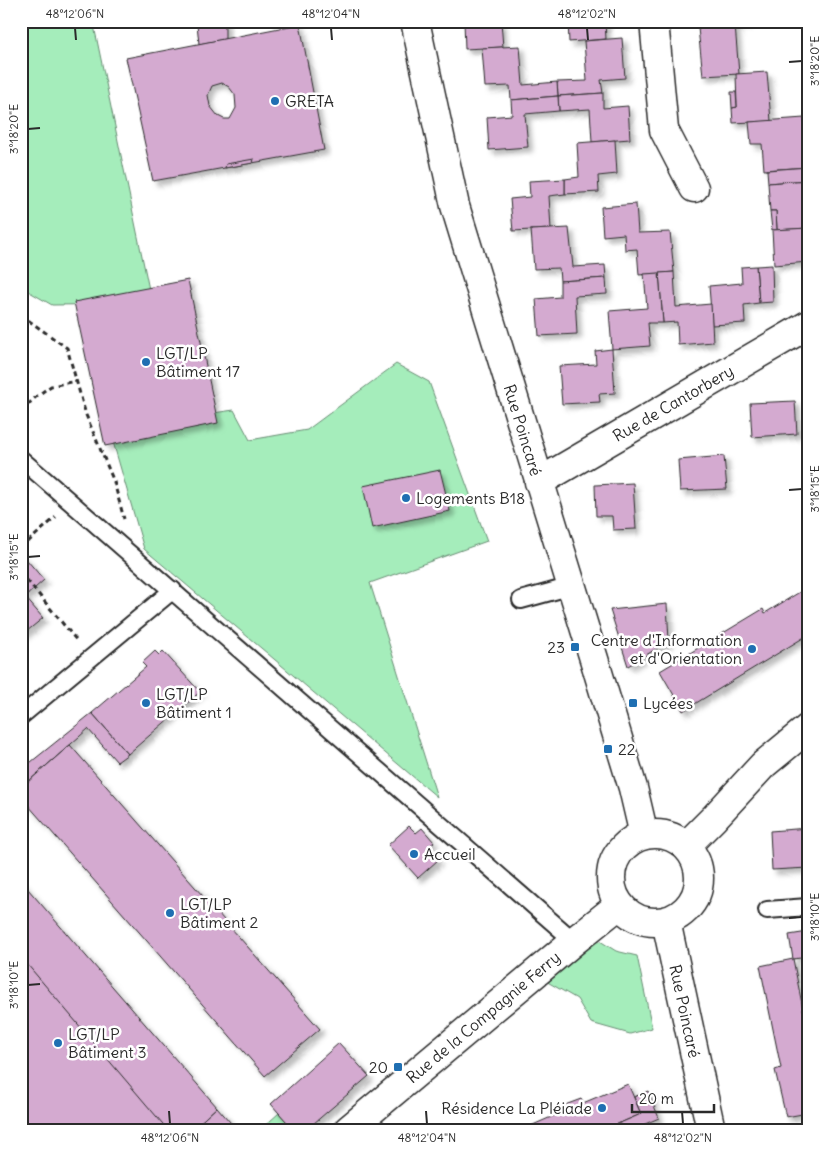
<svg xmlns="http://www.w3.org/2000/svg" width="829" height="1151" viewBox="0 0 829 1151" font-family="Delius,sans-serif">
<defs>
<filter id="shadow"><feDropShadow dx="4.5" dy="4.5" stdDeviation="2.5" flood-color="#0004"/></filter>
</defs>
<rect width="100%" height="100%" fill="#fff"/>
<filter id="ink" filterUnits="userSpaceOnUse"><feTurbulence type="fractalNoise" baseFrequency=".02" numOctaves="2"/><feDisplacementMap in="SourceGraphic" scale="10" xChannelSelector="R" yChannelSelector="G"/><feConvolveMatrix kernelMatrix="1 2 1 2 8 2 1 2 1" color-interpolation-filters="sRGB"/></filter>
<g filter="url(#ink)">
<!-- green -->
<g fill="#a5edbb" stroke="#688c73">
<polygon points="21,21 93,21 152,304 52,305 21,287"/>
<polygon points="396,364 429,382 487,541 370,583 437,797 144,549 109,428 234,410 250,440 307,430"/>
<polygon points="600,941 616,951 637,956 652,1028 630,1034 591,1023 577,999 544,980 589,944"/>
<polygon points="279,1113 294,1130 260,1130"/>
</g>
<!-- building -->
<g fill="#d4aad0" stroke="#2b2b2b" fill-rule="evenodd" filter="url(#shadow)">
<polygon points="212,21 225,21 225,39 199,44 197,24"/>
<polygon points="464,21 501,21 503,47 465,49"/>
<polygon points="568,21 605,21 606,39 569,42"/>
<polygon points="706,21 745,21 745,24 707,27"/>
<path d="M300,24l24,126 -171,31 -27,-123zM222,83l7,4 6,8 1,13 -6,11h-6l-6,-3 -8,-10 -2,-11 4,-9z"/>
<polygon points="735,25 739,74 703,76 698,28"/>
<polygon points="622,38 625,78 601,80 603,93 558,96 557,82 587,81 584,41"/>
<polygon points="520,46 523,85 557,82 558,96 511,100 510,86 485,87 482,48"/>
<polygon points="767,72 771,121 733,123 732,108 737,107 736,74"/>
<polygon points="731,92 736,92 737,107 732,108"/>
<polygon points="603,93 603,108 628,106 630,139 592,142 590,109 559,111 558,96"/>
<polygon points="558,96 559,111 525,114 528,147 489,150 487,117 512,115 511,100"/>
<polygon points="804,118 808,167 764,170 762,144 751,144 749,122"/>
<polygon points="615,140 617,174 598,176 599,192 565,194 565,179 579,177 577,143"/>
<polygon points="254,159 253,163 225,168 226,164"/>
<polygon points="808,167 808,180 768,183 767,170"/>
<polygon points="565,179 565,194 549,196 551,229 513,231 510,199 530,197 529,181"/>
<polygon points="808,180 808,228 777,230 776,211 770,211 768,183"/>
<polygon points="636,204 638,233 670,232 674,272 639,275 637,249 625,250 624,234 603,236 601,207"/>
<polygon points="770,211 776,211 777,230 772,230"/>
<polygon points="569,228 573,267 605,265 606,278 560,281 559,268 534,269 531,230"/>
<polygon points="808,228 808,262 774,265 772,230"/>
<polygon points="772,265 773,302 759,303 756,266"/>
<polygon points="756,266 759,303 744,305 745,323 712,325 709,286 742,283 741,267"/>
<polygon points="674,272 676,307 711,304 713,342 678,345 677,322 663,323 659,273"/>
<polygon points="659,273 663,323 648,323 650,346 612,349 609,311 647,308 644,274"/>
<polygon points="606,278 607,294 575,296 577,334 539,336 536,299 560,297 560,281"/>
<polygon points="188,280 218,423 105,446 74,302"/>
<polygon points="612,349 615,393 599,394 600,402 562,404 559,366 596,364 595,351"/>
<polygon points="795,401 797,434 752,437 750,403"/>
<polygon points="724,456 727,489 680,491 678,460"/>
<polygon points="440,470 450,511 372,528 363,486"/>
<polygon points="633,483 636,529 613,530 612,516 596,516 595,485"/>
<polygon points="21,553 44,580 25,597 43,618 21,636"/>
<polygon points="808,587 808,635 683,711 660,671 763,609 765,613"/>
<polygon points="667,604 669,641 628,666 610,610"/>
<polygon points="155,651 159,655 163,651 200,692 128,754 92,713 146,667 142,663"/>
<polygon points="92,713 128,754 117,762 88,729 21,788 21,770"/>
<polygon points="70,745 320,1029 265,1076 21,797 21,788"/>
<polygon points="409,826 416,833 422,828 434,842 427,848 438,860 418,878 388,845"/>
<polygon points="808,828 808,868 772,870 770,831"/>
<polygon points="21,881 217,1107 192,1130 21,1130"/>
<polygon points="808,932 808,957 793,959 789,935"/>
<polygon points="21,957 168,1130 21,1130"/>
<polygon points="793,959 808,1034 808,1113 786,1117 775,1070 781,1068 760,966"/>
<polygon points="339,1043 369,1076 306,1130 294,1130 271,1104"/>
<polygon points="628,1084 641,1114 613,1126 614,1130 527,1130 526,1128 567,1110 565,1105 581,1099 583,1103"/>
<polygon points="648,1091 659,1118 631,1130 614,1130 613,1126 641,1114 634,1097"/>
<polygon points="217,1107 237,1130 192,1130"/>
</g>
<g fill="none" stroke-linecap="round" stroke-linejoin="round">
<defs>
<g id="lane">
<path d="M21,459c185,160 368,322 553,482"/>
<polyline points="521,600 572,586"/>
<polyline points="21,716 173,590"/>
<polyline points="767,910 808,907"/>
</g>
<g id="street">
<polyline points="654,21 664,130 694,188"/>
<polyline points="539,482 808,325"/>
<polyline points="686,846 714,818 763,765 808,728"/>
<polyline points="348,1130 574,941 619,905"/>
</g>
<g id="secondary">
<polyline points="415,21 455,206 594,659 633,788 644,835"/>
<circle cx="655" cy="878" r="44"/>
<polyline points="666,921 711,1130"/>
</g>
</defs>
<!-- lane casing -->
<use href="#lane" stroke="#2b2b2b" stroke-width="20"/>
<!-- street casing -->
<use href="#street" stroke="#2b2b2b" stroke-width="31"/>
<!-- secondary casing -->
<use href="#secondary" stroke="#2b2b2b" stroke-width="31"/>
<!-- path -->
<g stroke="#2b2b2b" stroke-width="3" stroke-dasharray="5 4" stroke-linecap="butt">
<polyline points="21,315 67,348 86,415 114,482 124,519"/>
<polyline points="21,411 38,395 51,386 76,381"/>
<polyline points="21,548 56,517"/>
<polyline points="21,573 78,642"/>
</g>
<!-- lane -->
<use href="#lane" stroke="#fff" stroke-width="16"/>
<!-- street -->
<use href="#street" stroke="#fff" stroke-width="28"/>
<!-- secondary -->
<use href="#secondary" stroke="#fff" stroke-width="28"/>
</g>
</g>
<!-- ticks -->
<path fill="none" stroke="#2b2b2b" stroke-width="2" d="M75,28l1,12M331,28l1,12M587,28l1,12M789,62l13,-1M28,129l12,-1M789,490l13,-1M28,557l12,-1M789,918l13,-1M28,985l12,-1M169,1111l1,13M426,1111l1,13M682,1111l1,13"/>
<!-- markers -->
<g fill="#1f6fb2" stroke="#fff" stroke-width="2">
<circle cx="275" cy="101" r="5"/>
<circle cx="146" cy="362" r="5"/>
<circle cx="406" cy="498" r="5"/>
<rect x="570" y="642" width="10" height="10" rx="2.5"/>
<circle cx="752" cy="649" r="5"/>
<circle cx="146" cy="703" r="5"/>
<rect x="628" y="698" width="10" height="10" rx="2.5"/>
<rect x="603" y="744" width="10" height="10" rx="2.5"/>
<circle cx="414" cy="854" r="5"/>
<circle cx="170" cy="913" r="5"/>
<circle cx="58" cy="1043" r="5"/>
<rect x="393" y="1062" width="10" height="10" rx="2.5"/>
<circle cx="602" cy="1108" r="5"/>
</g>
<g text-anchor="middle" stroke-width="5" stroke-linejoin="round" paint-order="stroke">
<!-- poi labels -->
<g font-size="16" fill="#2b2b2b" stroke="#fff" text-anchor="start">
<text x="285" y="107">GRETA</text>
<text x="156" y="359">LGT/LP<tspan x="156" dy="18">Bâtiment 17</tspan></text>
<text x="416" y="504">Logements B18</text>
<text x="742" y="646" text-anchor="end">Centre d'Information<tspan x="742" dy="18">et d'Orientation</tspan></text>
<text x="565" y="653" text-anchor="end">23</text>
<text x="156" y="700">LGT/LP<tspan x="156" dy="18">Bâtiment 1</tspan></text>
<text x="643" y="709">Lycées</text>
<text x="618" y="755">22</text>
<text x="424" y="860">Accueil</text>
<text x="180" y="910">LGT/LP<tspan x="180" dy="18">Bâtiment 2</tspan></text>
<text x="68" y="1040">LGT/LP<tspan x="68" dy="18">Bâtiment 3</tspan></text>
<text x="388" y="1073" text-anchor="end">20</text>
<text x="592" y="1114" text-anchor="end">Résidence La Pléiade</text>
</g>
<!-- street labels -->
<g font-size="16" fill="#2b2b2b" stroke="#fff">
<text transform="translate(673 403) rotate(-30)" y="6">Rue de Cantorbery</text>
<text transform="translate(523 430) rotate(73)" y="6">Rue Poincaré</text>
<text transform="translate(685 1011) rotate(78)" y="6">Rue Poincaré</text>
<text transform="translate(483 1017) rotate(-40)" y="6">Rue de la Compagnie Ferry</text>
</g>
</g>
<!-- margin -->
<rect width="829" height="1151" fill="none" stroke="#fff" stroke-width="55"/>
<!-- scale -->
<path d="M632 1104v8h82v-8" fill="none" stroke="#2b2b2b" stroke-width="2.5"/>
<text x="639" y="1104" font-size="15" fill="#2b2b2b" stroke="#ffffff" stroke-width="4" paint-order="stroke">20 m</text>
<rect x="28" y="28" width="774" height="1096" fill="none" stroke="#2b2b2b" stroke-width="2"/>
<g font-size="12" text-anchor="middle" fill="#2b2b2b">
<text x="75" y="18">48°12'06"N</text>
<text x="331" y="18">48°12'04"N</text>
<text x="587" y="18">48°12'02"N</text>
<text transform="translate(815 61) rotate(-90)" y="4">3°18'20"E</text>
<text transform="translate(14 129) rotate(-90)" y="4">3°18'20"E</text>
<text transform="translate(815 489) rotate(-90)" y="4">3°18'15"E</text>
<text transform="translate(14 557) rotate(-90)" y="4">3°18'15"E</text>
<text transform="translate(815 917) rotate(-90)" y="4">3°18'10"E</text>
<text transform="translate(14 985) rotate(-90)" y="4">3°18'10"E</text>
<text x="170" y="1142">48°12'06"N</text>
<text x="427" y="1142">48°12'04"N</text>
<text x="683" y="1142">48°12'02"N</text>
</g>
</svg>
